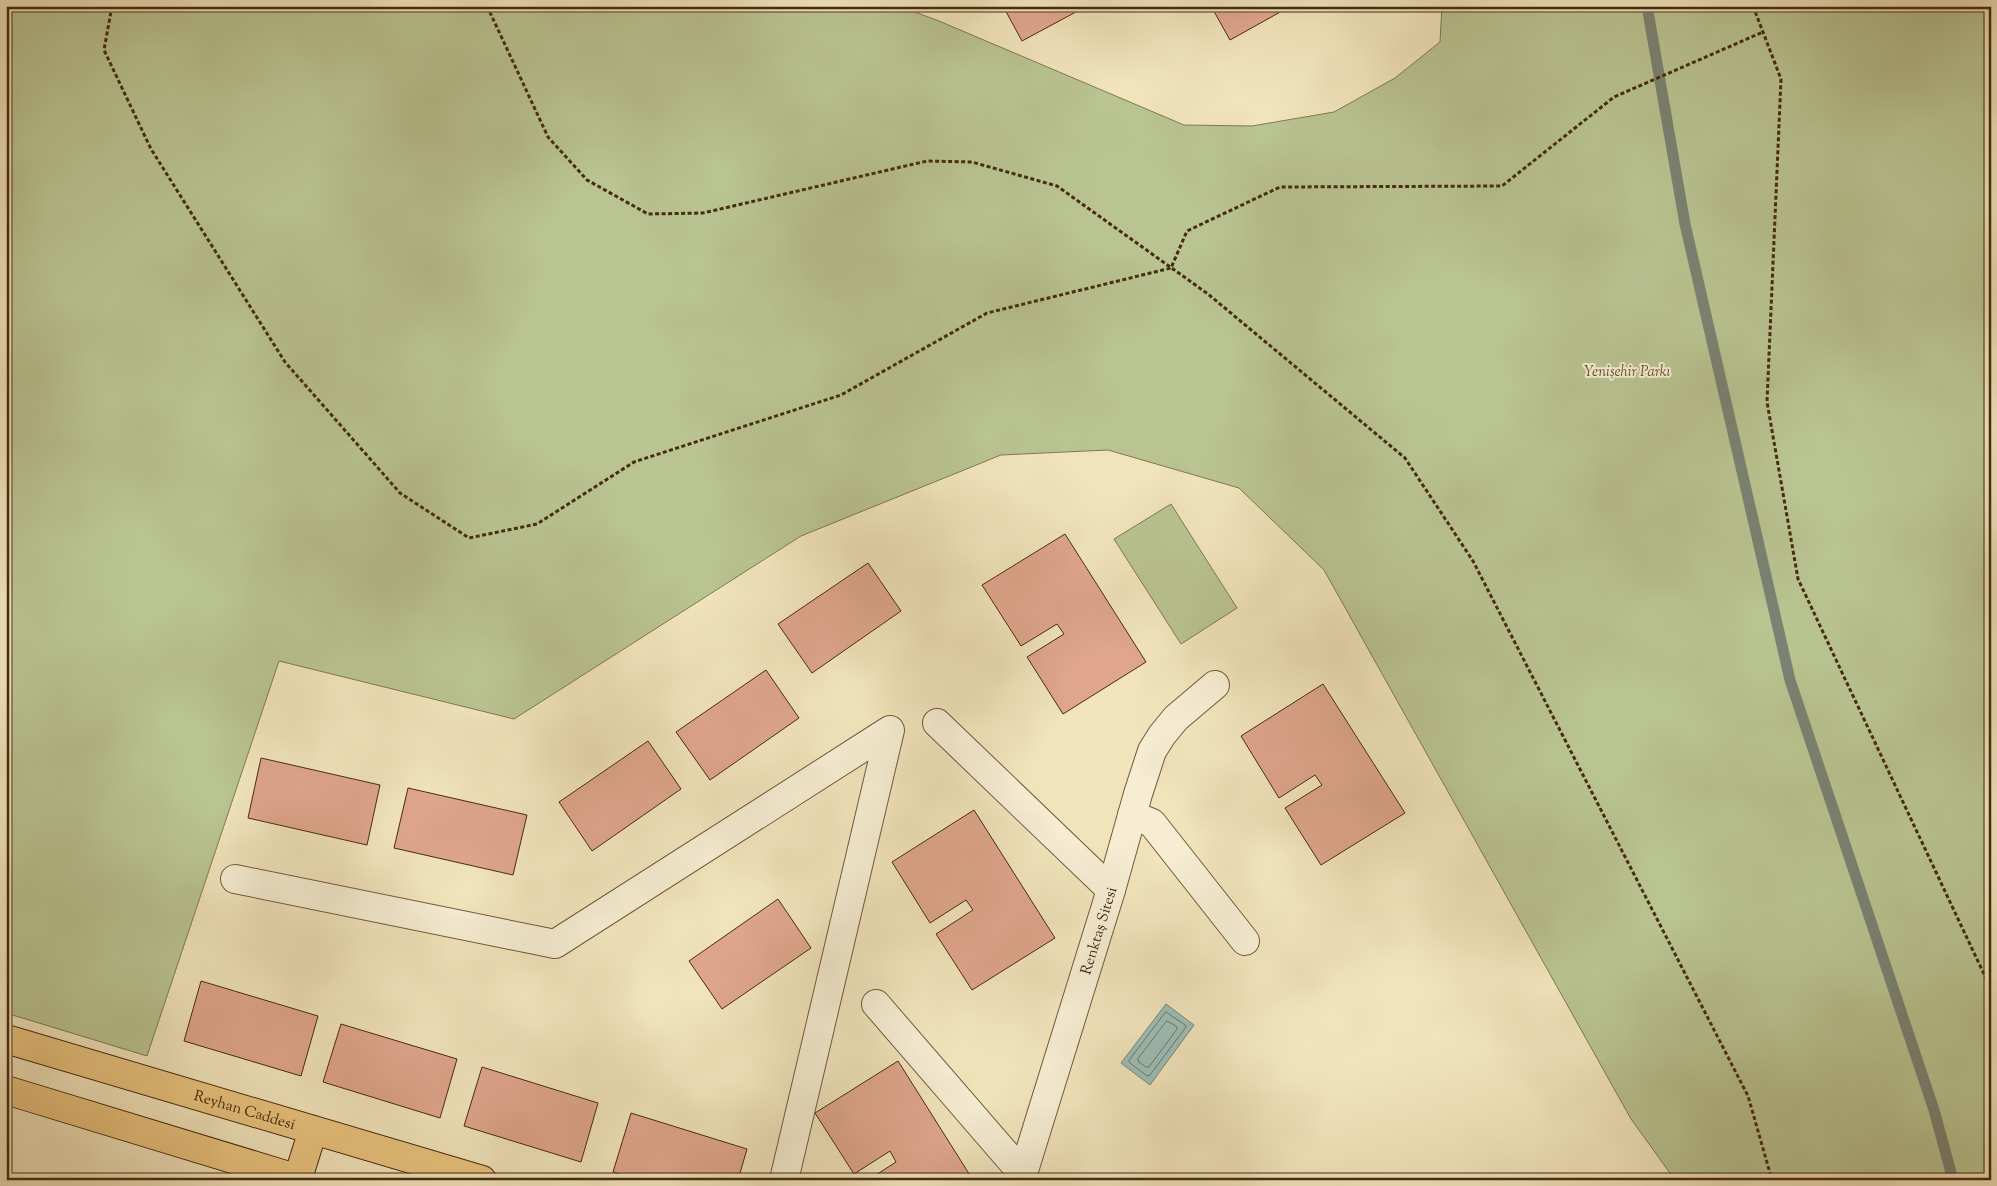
<svg xmlns="http://www.w3.org/2000/svg" width="1997" height="1186" viewBox="0 0 1997 1186" font-family="'Sorts Mill Goudy',serif">
<rect width="100%" height="100%" fill="#f1e4bb"/>
<filter id="stains"><feTurbulence type="fractalNoise" baseFrequency=".004" numOctaves="4"/><feColorMatrix values="0 0 0 0 .2 0 0 0 0 .09 0 0 0 0 .02 0 0 0 .5 -.17"/></filter>
<radialGradient id="worn" r=".72"><stop offset=".6" stop-color="#630" stop-opacity="0"/><stop offset="1" stop-color="#630" stop-opacity=".3"/></radialGradient>
<!-- green -->
<g fill="#b9c491" stroke="#807850">
<polygon points="6,6 899,6 939,21 1184,125 1252,126 1334,112 1395,78 1440,42 1442,6 1991,6 1991,1180 1675,1180 1631,1119 1324,570 1239,488 1108,450 1001,455 801,536 514,719 279,661 147,1056 6,1013"/>
<polygon points="1171,504 1237,608 1181,644 1114,539"/>
</g>
<!-- water -->
<polygon fill="#9cbeb7" stroke="#7a8374" points="1166,1004 1194,1025 1150,1085 1121,1063"/>
<g fill="none" stroke-linecap="round" stroke-linejoin="round">
<!-- shore -->
<g stroke="#717464" stroke-width="1">
<polygon points="1166,1012 1185,1025 1186,1027 1150,1075 1147,1076 1130,1063 1129,1061"/>
<polygon points="1167,1021 1176,1026 1177,1029 1149,1067 1146,1067 1139,1062 1138,1059"/>
</g>
<!-- stream -->
<polyline stroke="#7a8374" stroke-width="11" points="1647,6 1685,224 1790,680 1934,1110 1953,1180"/>
</g>
<!-- building -->
<g fill="#dfa68c" stroke="#462b10">
<polygon points="1003,6 1087,6 1022,41"/>
<polygon points="1211,6 1291,6 1230,40"/>
<polygon points="1065,534 1146,662 1063,714 1027,657 1064,634 1057,624 1021,646 982,585"/>
<polygon points="868,563 901,611 812,673 778,624"/>
<polygon points="766,670 799,718 710,780 676,732"/>
<polygon points="1323,684 1405,813 1321,865 1285,808 1322,785 1315,775 1279,798 1241,736"/>
<polygon points="648,741 681,789 592,851 559,802"/>
<polygon points="261,758 380,785 367,845 248,818"/>
<polygon points="408,788 527,815 513,875 394,848"/>
<polygon points="974,810 1055,938 972,990 936,934 973,910 966,900 930,923 892,862"/>
<polygon points="778,899 811,948 722,1009 689,961"/>
<polygon points="201,981 318,1016 301,1076 184,1041"/>
<polygon points="341,1024 457,1059 440,1118 323,1082"/>
<polygon points="898,1061 973,1180 868,1180 896,1162 890,1151 854,1174 815,1113"/>
<polygon points="482,1067 598,1103 581,1162 464,1126"/>
<polygon points="631,1113 747,1149 738,1180 638,1180 613,1172"/>
</g>
<g fill="none" stroke-linecap="round" stroke-linejoin="round">
<defs>
<g id="minor">
<polyline points="937,723 1111,890"/>
<polyline points="1132,815 1152,823 1245,941"/>
<polyline points="235,879 555,944 890,730 784,1180"/>
<polyline points="876,1004 1023,1174"/>
<path id="s1" d="M1021,1180l90,-290 27,-96 14,-43 10,-16 14,-17 39,-33"/>
</g>
<g id="major">
<path id="s2" d="M6,1039l476,141"/>
<polyline points="6,1090 302,1180"/>
<polyline points="298,1178 313,1130"/>
</g>
</defs>
<!-- minor casing -->
<use href="#minor" stroke="#71593b" stroke-width="30"/>
<!-- major casing -->
<use href="#major" stroke="#462b10" stroke-width="30"/>
<!-- path -->
<g stroke="#462b10" stroke-width="3" stroke-dasharray="4 2.5" stroke-linecap="butt">
<polyline points="112,6 104,50 151,149 285,362 400,493 469,538 537,524 634,462 841,395 987,313 1171,268 1187,231 1280,187 1502,186 1614,97 1763,32"/>
<polyline points="487,6 548,137 587,180 648,214 703,213 927,161 972,162 1057,186 1208,294 1405,458 1473,561 1748,1096 1772,1180"/>
<polyline points="1753,6 1781,79 1767,402 1798,579 1991,989"/>
</g>
<!-- minor -->
<use href="#minor" stroke="#f6edd3" stroke-width="28"/>
<!-- major -->
<use href="#major" stroke="#e8c27e" stroke-width="28"/>
</g>
<g text-anchor="middle" stroke-width="4" stroke-linejoin="round" paint-order="stroke">
<!-- park labels -->
<g font-size="15" font-style="italic" fill="#635130" stroke="#f6edd3">
<text x="1627" y="376">Yenişehir Parkı</text>
</g>
<!-- street labels -->
<g font-size="15" fill="#462b10" stroke="#f6edd3">
<text dy="5" stroke="none"><textPath href="#s1" startOffset="261">Renktaş Sitesi</textPath></text>
<text dy="5" stroke="none"><textPath href="#s2" startOffset="249">Reyhan Caddesi</textPath></text>
</g>
</g>
<!-- margin -->
<rect width="1997" height="1186" fill="none" stroke="#f1e4bb" stroke-width="25"/>
<rect x="8" y="8" width="1982" height="1171" fill="none" stroke="#462b10" stroke-width="2.5"/>
<rect x="12" y="12" width="1972" height="1161" fill="none" stroke="#462b10"/>
<rect width="100%" height="100%" filter="url(#stains)"/>
<rect width="100%" height="100%" fill="url(#worn)"/>
</svg>
